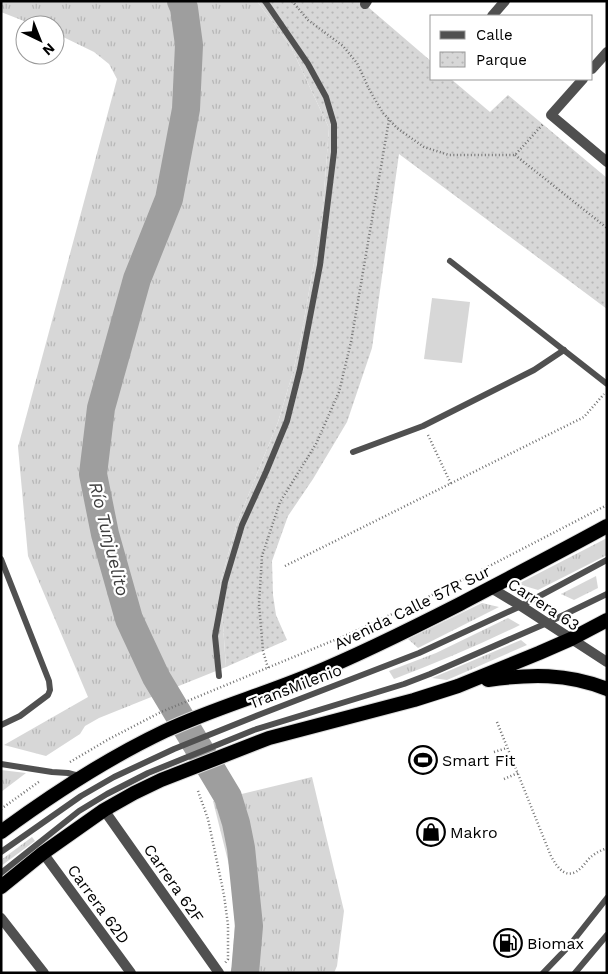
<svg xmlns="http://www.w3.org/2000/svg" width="608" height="974" viewBox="0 0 608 974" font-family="'Work Sans',sans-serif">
<defs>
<pattern id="grass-tufts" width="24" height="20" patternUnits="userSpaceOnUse" patternTransform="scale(1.25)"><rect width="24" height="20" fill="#d7d7d7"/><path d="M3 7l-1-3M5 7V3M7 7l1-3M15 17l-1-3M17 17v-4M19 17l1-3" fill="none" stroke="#b7b7b7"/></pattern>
<pattern id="park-dots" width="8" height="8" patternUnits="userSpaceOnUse" patternTransform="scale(1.25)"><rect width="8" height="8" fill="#d7d7d7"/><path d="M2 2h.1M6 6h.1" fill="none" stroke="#b7b7b7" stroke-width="1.8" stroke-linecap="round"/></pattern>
</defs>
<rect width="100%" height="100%" fill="#fff"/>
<!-- grass -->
<g fill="url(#grass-tufts)">
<polygon points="1,1 257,1 291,47 329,128 322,217 301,337 293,372 278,422 237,523 220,583 226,667 99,718 85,726 80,734 46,756 4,745 88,697 28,556 18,447 117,79 109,64 94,52 55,33 55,25 34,25 1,12"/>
<polygon points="607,538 607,555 538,590 518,584"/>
<polygon points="596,576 598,588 574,600 561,594"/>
<polygon points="482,603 499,607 418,648 408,639"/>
<path d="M508,618l12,7c-41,20 -83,38 -126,54l-5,-8 47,-18z"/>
<polygon points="521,640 527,645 447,680 432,678"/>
<polygon points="1,770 26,773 1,792"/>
<polygon points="312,777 344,911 337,966 334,973 230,973 232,967 235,922 230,869 213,801"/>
<polygon points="32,837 35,841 1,866 1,860"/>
</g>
<!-- park -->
<polygon fill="url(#park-dots)" points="257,1 361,1 432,62 432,79 451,79 490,112 508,95 607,178 607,309 399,154 372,348 347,422 313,479 288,516 272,561 273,595 276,615 287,640 226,667 220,583 237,523 278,422 293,372 301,337 322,217 329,128 291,47"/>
<!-- garden -->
<polygon fill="#d7d7d7" points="432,298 470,302 462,363 424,359"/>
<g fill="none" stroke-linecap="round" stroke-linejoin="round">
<!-- river -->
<polyline stroke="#9e9e9e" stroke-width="28" points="181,1 184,8 189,45 186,109 169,199 137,279 101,408 93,474 105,534 129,619 156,677 228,797 236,823 241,848 249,926 245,973"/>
<defs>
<g id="trunk">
<path d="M488,680c42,-6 79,-7 119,9"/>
<path d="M1,832c53,-39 105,-73 164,-101 47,-22 97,-36 145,-56 51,-21 101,-46 150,-71 49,-26 98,-51 147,-78"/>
<polyline points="1,887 43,853 104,810 134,793 161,780 269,738 414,700 458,686 539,653 571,639 607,620"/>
</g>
</defs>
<!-- trunk casing -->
<use href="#trunk" stroke="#dbdbdb" stroke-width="16"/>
<!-- path -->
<g stroke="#727272" stroke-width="2.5" stroke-dasharray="1 2.5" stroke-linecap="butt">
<polyline points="292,1 308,20 343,46 357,63 370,91 383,113 397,128 424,147 449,155 515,155 544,123"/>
<polyline points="515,155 607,228"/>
<polyline points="428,435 451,484"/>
<polyline points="285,566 584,417 604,394"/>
<polyline points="268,668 263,651 259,604 262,556 280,502 316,444 339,392 351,342 389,120"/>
<path d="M497,722l54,134c7,13 16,25 30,12 4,-4 7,-9 11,-12 5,-4 10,-6 15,-8"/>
<polyline points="494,752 507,748"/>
<polyline points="70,762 109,739 161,712 349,634 414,604 472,575 607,505"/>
<polyline points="504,779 518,773"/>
<polyline points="198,791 208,819 224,895 228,925 228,959 225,963"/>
<polyline points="1,809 40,781"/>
</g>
<!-- service -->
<g stroke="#505050" stroke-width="6">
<polyline points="450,261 607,384"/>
<polyline points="353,452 423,426 534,370 564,350"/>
<polyline points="1,559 49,681 50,690 48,695 20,716 1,725"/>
<polyline points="219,676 215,636 225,582 242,525 266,472 287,421 300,369 320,265 334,152 334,124 326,97 308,64 265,1"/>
<polyline points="1,764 52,772 68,773 79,776"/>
<polyline points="1,852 81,796 114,777 174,749 261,714 419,653 521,606 607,560"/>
<polyline points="1,873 79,811 107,794 148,773 254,730 404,684 430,674 547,623 607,594"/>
<polyline points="543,973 569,946 607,898"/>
<polyline points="575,973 607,935"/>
</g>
<!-- minor -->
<g stroke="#505050" stroke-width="10">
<polyline points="365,4 367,1"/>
<polyline points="492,16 505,1"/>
<polyline points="592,69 607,52"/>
<polyline points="583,79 551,115 607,162"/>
<polyline points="104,810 219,973"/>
<polyline points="43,853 131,973"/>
<polyline points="1,918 44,973"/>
</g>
<!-- tertiary -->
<polyline stroke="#505050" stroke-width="10" points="491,588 521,606 607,662"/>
<!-- trunk -->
<use href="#trunk" stroke="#000" stroke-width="14"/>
</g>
<!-- icons -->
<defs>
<symbol id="stadium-ring" viewBox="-11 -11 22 22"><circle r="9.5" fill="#fff" stroke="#000" stroke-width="1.5"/><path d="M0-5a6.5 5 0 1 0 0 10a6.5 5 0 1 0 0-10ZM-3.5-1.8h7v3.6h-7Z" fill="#000"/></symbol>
<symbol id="shop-ring" viewBox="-11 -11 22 22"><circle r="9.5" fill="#fff" stroke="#000" stroke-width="1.5"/><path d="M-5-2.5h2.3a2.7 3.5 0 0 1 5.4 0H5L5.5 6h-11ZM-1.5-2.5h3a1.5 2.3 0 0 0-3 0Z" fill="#000"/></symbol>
<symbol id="fuel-ring" viewBox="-11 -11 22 22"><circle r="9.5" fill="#fff" stroke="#000" stroke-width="1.5"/><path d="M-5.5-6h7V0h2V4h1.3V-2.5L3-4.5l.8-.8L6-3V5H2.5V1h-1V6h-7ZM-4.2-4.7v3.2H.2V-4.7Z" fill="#000"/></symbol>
</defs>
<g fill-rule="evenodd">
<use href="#stadium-ring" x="407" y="744" width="32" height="32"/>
<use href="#shop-ring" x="415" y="816" width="32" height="32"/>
<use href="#fuel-ring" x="492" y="927" width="32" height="32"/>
</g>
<g text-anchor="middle" stroke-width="4.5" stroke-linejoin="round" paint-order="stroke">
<!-- street labels -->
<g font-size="16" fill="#000" stroke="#fff">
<text transform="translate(544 604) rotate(33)" y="6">Carrera 63</text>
<text transform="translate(412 607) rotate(-26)" y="6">Avenida Calle 57R Sur</text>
<text transform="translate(295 686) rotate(-21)" y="6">TransMilenio</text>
<text transform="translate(174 883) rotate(55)" y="6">Carrera 62F</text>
<text transform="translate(99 904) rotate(54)" y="6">Carrera 62D</text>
</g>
<!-- poi labels -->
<g font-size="16" fill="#000" stroke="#fff" text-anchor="start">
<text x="442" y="766">Smart Fit</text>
<text x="450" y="838">Makro</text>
<text x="527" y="949">Biomax</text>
</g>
<!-- water labels -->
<g font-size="18" font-style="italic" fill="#3f3f3f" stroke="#fff">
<text transform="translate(109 539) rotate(76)" y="6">Río Tunjuelito</text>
</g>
</g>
<!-- border -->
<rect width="608" height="974" fill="none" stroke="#000000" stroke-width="5"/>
<!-- legend -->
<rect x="430" y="15" width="162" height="65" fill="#ffffff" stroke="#999999"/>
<rect x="440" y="31" width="25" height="8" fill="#505050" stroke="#999999"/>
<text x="476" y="40" font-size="15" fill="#000000">Calle</text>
<rect x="440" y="52" width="25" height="15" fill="url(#park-dots)" stroke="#999999"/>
<text x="476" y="65" font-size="15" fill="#000000">Parque</text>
<!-- north arrow -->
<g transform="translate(40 40) rotate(137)"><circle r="24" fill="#ffffff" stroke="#999999"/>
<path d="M0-4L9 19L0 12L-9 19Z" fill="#000000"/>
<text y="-8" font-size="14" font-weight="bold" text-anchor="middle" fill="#000000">N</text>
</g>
</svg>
